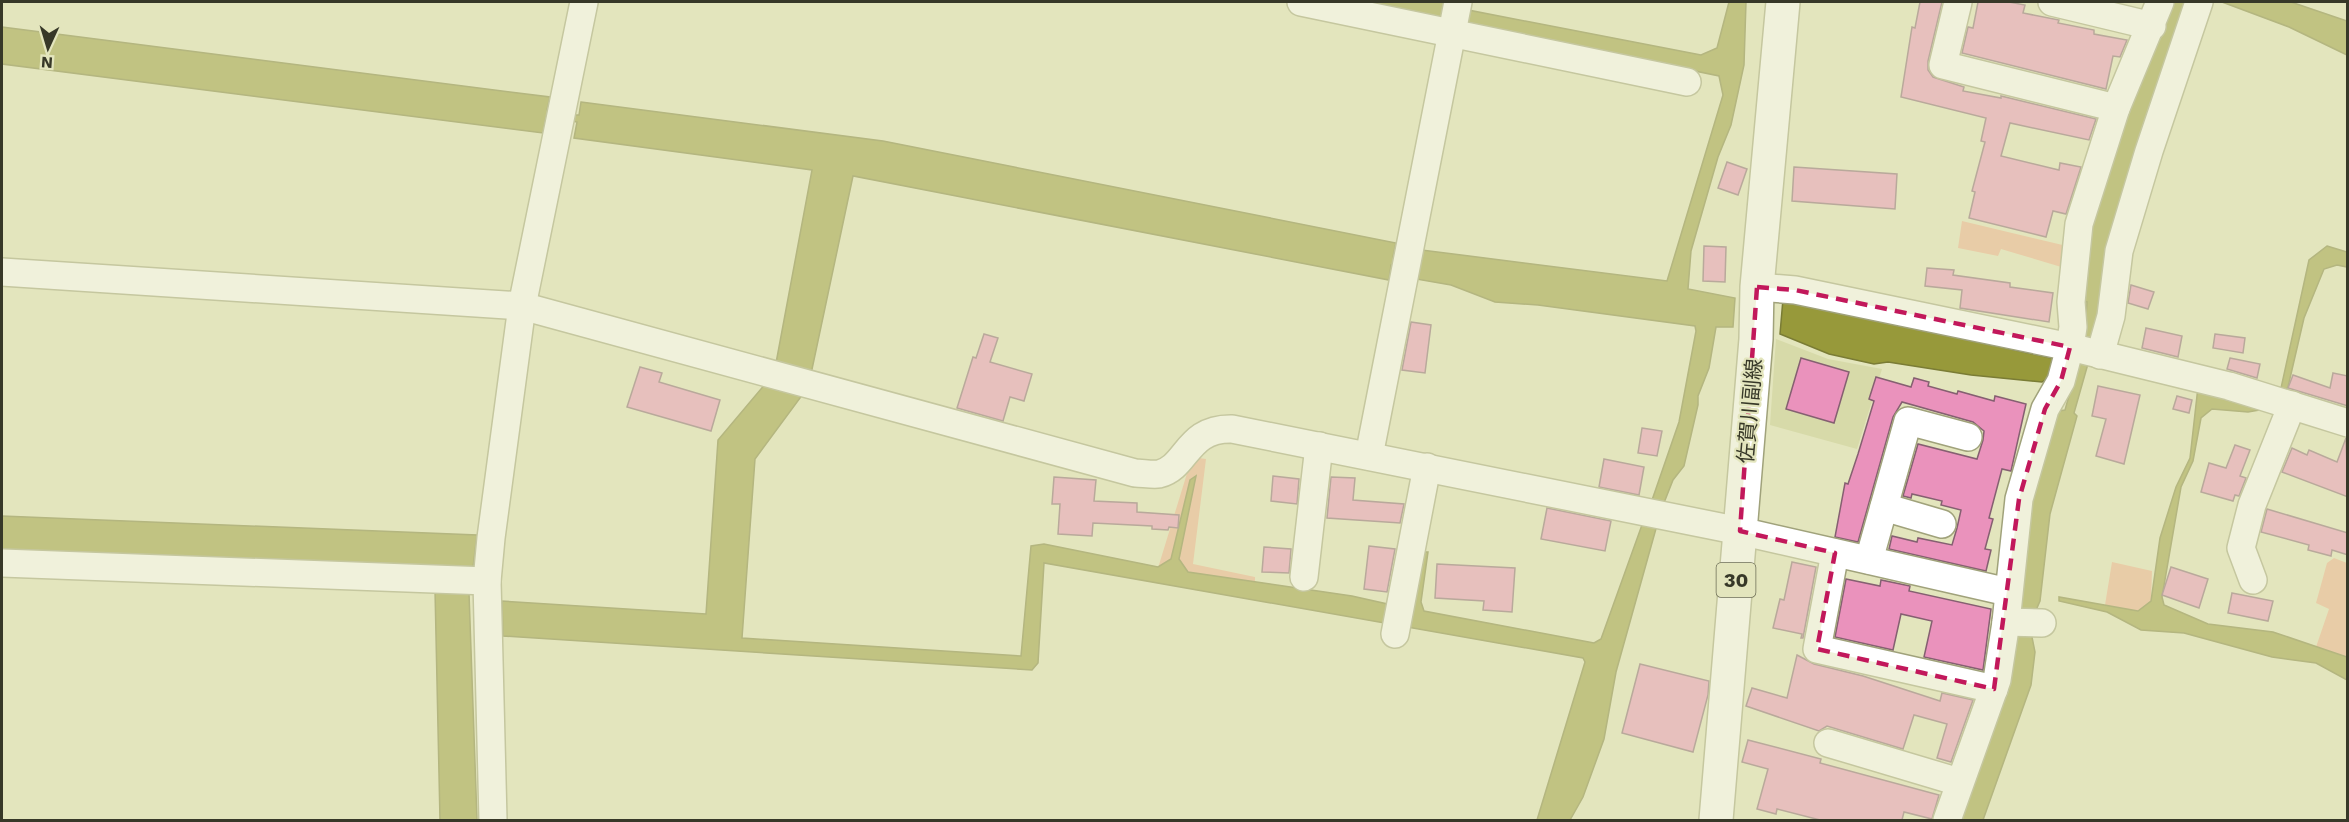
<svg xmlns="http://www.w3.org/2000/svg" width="2349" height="822" viewBox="0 0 2349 822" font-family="'Work Sans','Noto Sans JP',sans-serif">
<rect width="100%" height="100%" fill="#e3e5bd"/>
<!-- built -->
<polygon fill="#d7daa9" points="1776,339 1828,359 1882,369 1857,449 1770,425"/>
<!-- green -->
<g fill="#edae8c">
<polygon points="1962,221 2071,247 2068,269 2001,249 1998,256 1958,248"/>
<polygon points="1192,457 1206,459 1193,564 1255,577 1255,582 1188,572 1179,559 1195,477 1190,480 1171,559 1158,568"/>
<polygon points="2334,558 2347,563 2347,657 2316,647 2329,609 2316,603 2327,563"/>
<polygon points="2112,562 2152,571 2151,601 2138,611 2105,605"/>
</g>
<!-- water -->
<g fill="#97993a" stroke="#7a7c35" stroke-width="1.5">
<polygon points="1352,2 1438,2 1446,3 1441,20"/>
<polygon points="1729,2 1746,2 1744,65 1731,125 1718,157 1691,251 1688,289 1735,298 1733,327 1716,327 1709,368 1698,396 1698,405 1684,466 1673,480 1662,508 1650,506 1679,422 1696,331 1695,326 1538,305 1495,302 1451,285 1416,279 1422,250 1667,281 1723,95 1719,76 1467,24 1468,10 1701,55 1717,48"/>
<polygon points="2168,2 2192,2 2099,303 2095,339 2074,413 2077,416 2050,514 2040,601 2033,617 2031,632 2035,652 2031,685 1983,820 1957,820 2019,617 2029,512 2058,411 2065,410 2084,342 2087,302 2081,301 2090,229 2115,148"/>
<polygon points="2222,2 2291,2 2347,21 2347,55 2289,27"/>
<polygon points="2,27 550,97 547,110 553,112 552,118 546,117 543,133 2,64"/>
<polygon points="581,102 883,141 1396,243 1393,257 1397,259 1396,265 1391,265 1389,280 853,176 811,374 776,363 812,170 574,138 577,122 571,121 572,115 579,115"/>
<polygon points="2327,246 2347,252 2347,267 2337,265 2324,269 2304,318 2288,387 2284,393 2281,388 2309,260"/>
<polygon points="1783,299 2056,359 2051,376 2042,382 1971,375 1888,362 1874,364 1829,354 1780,334"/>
<polygon points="766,383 803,394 755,459 742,638 1021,656 1031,546 1044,544 1158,567 1171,559 1190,480 1196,476 1179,559 1188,572 1352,596 1410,609 1425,552 1428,552 1421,602 1424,611 1594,643 1601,639 1643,522 1657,525 1616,672 1604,739 1583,797 1570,820 1537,820 1585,662 1583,658 1044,563 1038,663 1032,670 503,636 502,601 706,614 718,440"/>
<polygon points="2198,387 2271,408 2248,412 2212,409 2201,418 2193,461 2181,487 2162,597 2164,605 2208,624 2273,632 2347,657 2347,680 2316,663 2272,657 2184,633 2141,630 2107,612 2059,601 2059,597 2138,611 2151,601 2160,538 2176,487 2190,458"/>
<polygon points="2,516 477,535 473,568 2,551"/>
<polygon points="435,590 469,593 477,820 440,820"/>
</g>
<!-- building -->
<g fill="#ea92bc" stroke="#856071" stroke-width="1.5">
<polygon points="1920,2 1942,2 1928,61 1928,70 1933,77 1964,87 1963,91 2001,98 2001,96 2096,119 2089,140 2010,123 2001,156 2059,170 2060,163 2081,167 2066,214 2053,211 2046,237 1969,218 1975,192 1972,191 1985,142 1981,141 1986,118 1901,97 1912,27 1915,28"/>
<polygon points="1978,2 2009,2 2025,5 2023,13 2059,20 2058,23 2094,30 2094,34 2127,40 2120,57 2113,56 2106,89 1962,53 1968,27 1973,28"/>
<polygon points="1727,162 1747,169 1738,195 1718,188"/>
<polygon points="1794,167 1897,174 1895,209 1792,201"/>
<polygon points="1704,246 1726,247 1725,282 1703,281"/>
<polygon points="1927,268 1954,270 1953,275 2010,283 2010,287 2053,293 2049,322 1960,308 1962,290 1925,286"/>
<polygon points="2131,285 2154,292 2148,309 2128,303"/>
<polygon points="1411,322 1431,325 1425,373 1402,370"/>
<polygon points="2146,328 2182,336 2178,357 2142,348"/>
<polygon points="984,334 998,338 990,362 1032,374 1024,401 1010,397 1003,421 957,408 973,357 976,358"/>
<polygon points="2215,334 2245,338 2243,353 2213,348"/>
<polygon points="1801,358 1849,372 1834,423 1786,409"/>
<polygon points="2230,358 2260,364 2257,378 2227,369"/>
<polygon points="640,367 662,373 659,382 720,400 711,431 627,407"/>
<polygon points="2333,373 2348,376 2348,406 2288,388 2293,375 2330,388"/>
<polygon points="1876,377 1911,387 1914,378 1929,382 1928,386 1957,394 1958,391 1994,401 1995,396 2026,404 2011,471 2002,469 1989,518 1993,519 1985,549 1991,550 1986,571 1889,549 1892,536 1917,542 1918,538 1952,545 1957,528 1961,510 1941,505 1942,501 1912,494 1911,498 1903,496 1918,444 1977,459 1983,440 1984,431 1973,422 1902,402 1893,417 1858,542 1835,537 1845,483 1848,484 1858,454 1874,401 1869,399"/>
<polygon points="2098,386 2140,395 2124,464 2096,456 2106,419 2092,416"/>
<polygon points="2177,396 2192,400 2189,413 2173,409"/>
<polygon points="1642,428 1662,431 1657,456 1638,453"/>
<polygon points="2346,438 2348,497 2282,472 2292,448 2307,455 2309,450 2337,462"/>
<polygon points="2235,445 2250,450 2240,476 2246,478 2239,496 2235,495 2233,501 2201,492 2209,463 2226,468"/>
<polygon points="1604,459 1644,467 1639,495 1599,487"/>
<polygon points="1273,476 1299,479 1297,504 1271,501"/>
<polygon points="1054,477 1096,480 1094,501 1137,503 1137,512 1179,515 1178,528 1169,527 1168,530 1152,529 1152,526 1093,523 1092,536 1058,534 1060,504 1052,504"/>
<polygon points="1331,477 1355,478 1353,500 1404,504 1400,523 1327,518"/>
<polygon points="1547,508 1611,521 1605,551 1541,539"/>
<polygon points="2267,509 2348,533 2348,555 2332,550 2331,556 2308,550 2309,545 2261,532"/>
<polygon points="1369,546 1395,549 1387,592 1364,589"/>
<polygon points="1264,547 1291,549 1289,573 1262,572"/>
<polygon points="1792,562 1816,567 1803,638 1801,638 1802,634 1773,628 1780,599 1784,600"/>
<polygon points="1437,564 1515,568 1512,612 1483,610 1484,601 1435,598"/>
<polygon points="2171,567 2208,579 2199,608 2162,595"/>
<polygon points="1846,579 1880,586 1881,580 1910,586 1909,591 1991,609 1983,670 1924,657 1932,621 1901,614 1893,650 1835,637"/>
<polygon points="2232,593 2273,601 2268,621 2228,613"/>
<polygon points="1797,655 1814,664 1863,676 1940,701 1942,693 1973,700 1951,762 1937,758 1947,724 1914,715 1903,749 1827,726 1819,731 1746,706 1752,688 1787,698"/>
<polygon points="1640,664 1709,681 1708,695 1693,752 1622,733"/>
<polygon points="1748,740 1821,759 1820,763 1939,795 1932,819 1904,812 1902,820 1820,820 1777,809 1776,814 1757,809 1768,769 1742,762"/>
</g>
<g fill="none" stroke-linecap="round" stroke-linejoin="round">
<defs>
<g id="minor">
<polyline points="1301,2 1687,82"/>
<polyline points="1958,2 1943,65 2116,108"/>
<polyline points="2052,2 2152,26"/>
<path d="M2,272l520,34 613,167c7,0 17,2 24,1 29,-7 27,-46 73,-45l508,102 268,61"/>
<polyline points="1757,287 1795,290 2070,347 2229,386 2348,423"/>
<polyline points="2100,355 2111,316 2119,251 2149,151 2199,2"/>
<polyline points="1369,456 1458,2"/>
<polyline points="1884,507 1942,524"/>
<polyline points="1835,553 1817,649 1994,689"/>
<polyline points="1869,560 1908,421 1968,437"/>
<polyline points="2,563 487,581"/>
<polyline points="1304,577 1319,446"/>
<polyline points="2253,580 2241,548 2252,505 2292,405"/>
<polyline points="2006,622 2042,623"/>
<polyline points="1395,634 1427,467"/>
<polyline points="1828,743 1959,782"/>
<polyline points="493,820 487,581 491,538 522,306 584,2"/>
<polyline points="1947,820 1997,680 2006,622 2019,499 2045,409 2061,381 2070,347 2073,327 2071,302 2079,224 2116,108 2160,2"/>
</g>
<polyline id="major" points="1716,820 1756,339 1757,287 1783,2"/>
</defs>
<!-- minor casing -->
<use href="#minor" stroke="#a0a27b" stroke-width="30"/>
<!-- major casing -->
<use href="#major" stroke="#a0a27b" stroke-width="36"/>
<!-- minor -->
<use href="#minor" stroke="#fff" stroke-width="27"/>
<!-- major -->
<use href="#major" stroke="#fff" stroke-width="33"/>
</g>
<!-- marked area -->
<path d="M0 0H2349V822H0ZM1757,287l38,3 275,57 -9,34 -16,28 -26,90 -25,190 -177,-40 18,-96 -95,-22z" fill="#e3e5bd" fill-opacity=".55" fill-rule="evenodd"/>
<path fill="none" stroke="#c2185b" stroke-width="4.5" stroke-dasharray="12 8" stroke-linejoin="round" d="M1757,287l38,3 275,57 -9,34 -16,28 -26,90 -25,190 -177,-40 18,-96 -95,-22z"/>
<g text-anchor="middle" stroke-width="4.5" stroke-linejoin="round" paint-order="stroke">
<!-- shield labels -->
<rect fill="#e3e5bd" stroke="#6b6c55" stroke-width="1.5" x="1716.5" y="563" width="39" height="34" rx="4.5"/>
<g font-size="20" font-weight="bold" fill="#373828">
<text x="1736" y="587">30</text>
</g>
<!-- street labels -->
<g font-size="21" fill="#373828" stroke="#e3e5bd">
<text transform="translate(1750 411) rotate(-85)" y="7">佐賀川副線</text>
</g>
</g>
<!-- border -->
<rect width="2349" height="822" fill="none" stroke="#373828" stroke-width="6"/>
<!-- north arrow -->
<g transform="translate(48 48) rotate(184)" stroke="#e3e5bd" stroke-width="4.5" paint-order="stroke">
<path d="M0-4.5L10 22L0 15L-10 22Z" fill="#373828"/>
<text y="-9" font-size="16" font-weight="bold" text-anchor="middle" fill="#373828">N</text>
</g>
</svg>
